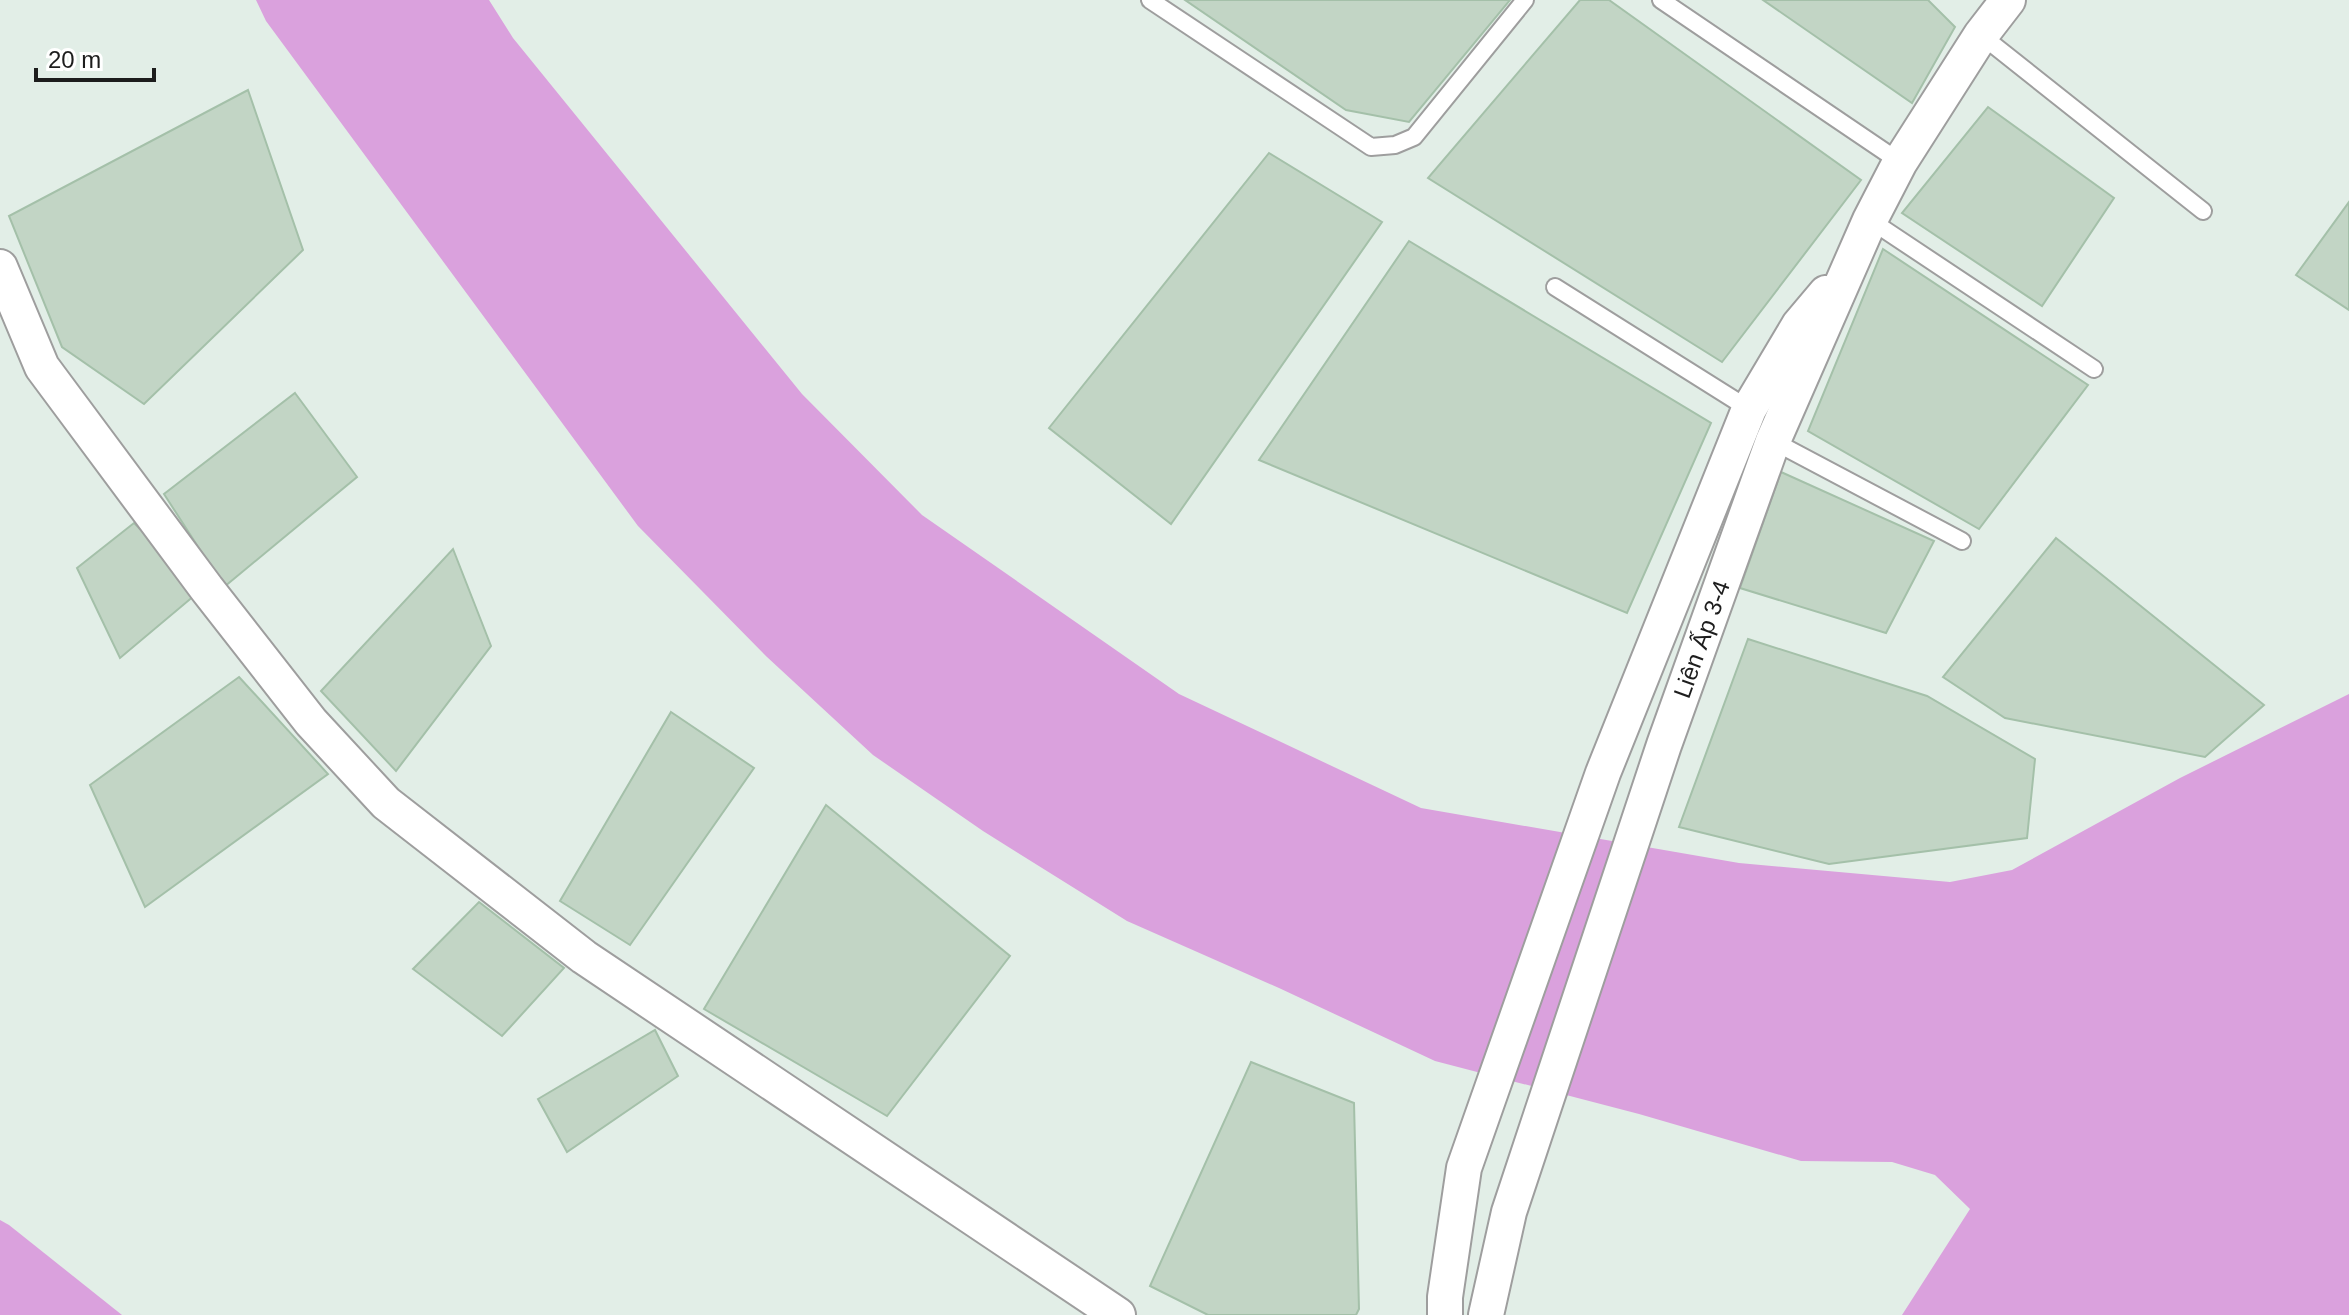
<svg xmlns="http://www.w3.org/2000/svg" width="2349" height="1315" viewBox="0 0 2349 1315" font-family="Arial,sans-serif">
<rect width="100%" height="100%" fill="#e2eee7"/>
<!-- water -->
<g fill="#daa1dd">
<polygon points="256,0 489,0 513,38 802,394 922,515 1179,694 1421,808 1739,863 1950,882 2012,870 2180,778 2349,694 2349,1315 1902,1315 1970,1209 1935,1175 1892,1162 1801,1161 1639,1114 1435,1061 1279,988 1127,921 983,831 873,755 767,657 638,526 266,21"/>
<polygon points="0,1220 9,1225 122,1315 0,1315"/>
</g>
<!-- building -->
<g fill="#c2d5c5" stroke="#a4c0a9" stroke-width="2">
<polygon points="1185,0 1510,0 1409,122 1346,110"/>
<polygon points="1580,0 1609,0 1861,180 1722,362 1428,178"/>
<polygon points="1763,0 1928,0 1955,27 1912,103"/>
<polygon points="248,90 303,250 144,404 62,347 9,216"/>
<polygon points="1988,107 2114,198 2042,306 1902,213"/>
<polygon points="1269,153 1382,222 1171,524 1049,428"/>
<polygon points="2349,202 2349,310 2296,275"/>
<polygon points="1409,241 1711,423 1627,613 1259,460"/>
<polygon points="1883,249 2088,385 1979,529 1808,431"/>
<polygon points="295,393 357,477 224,587 164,494"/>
<polygon points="1781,472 1934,541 1886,633 1740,588"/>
<polygon points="134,523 201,590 120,658 77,568"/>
<polygon points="2056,538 2264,705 2205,757 2005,718 1943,677"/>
<polygon points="453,549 491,646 396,771 321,691"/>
<polygon points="1748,639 1927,696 2035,759 2027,838 1829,864 1679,827"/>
<polygon points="239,677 328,774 145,907 90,785"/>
<polygon points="671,712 754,768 630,945 560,901"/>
<polygon points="826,805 1010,956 887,1116 704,1009"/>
<polygon points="479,902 564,968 502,1036 413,969"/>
<polygon points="655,1030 678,1076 567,1152 538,1099"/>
<polygon points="1251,1062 1354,1103 1359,1309 1356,1315 1208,1315 1150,1286"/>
</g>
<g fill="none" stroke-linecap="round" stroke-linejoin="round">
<defs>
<g id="service">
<polyline points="1150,0 1371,147 1395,145 1414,137 1525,0"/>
<polyline points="1661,0 1900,162"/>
<polyline points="1981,35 2203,211"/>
<polyline points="1870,220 2094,369"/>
<polyline points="1555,287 1749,409"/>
<polyline points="1773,441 1962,541"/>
</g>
<g id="minor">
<polyline points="0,267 42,367 207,589 311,722 386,803 584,957 1118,1315"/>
<polyline points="1445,1315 1445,1297 1464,1168 1603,773 1749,409 1799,325 1826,293"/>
<path id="s1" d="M1486,1315l23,-103 155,-467 109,-304 97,-221 30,-58 81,-127 27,-35"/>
</g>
</defs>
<!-- service casing -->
<use href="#service" stroke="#9e9e9e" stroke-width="20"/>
<!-- minor casing -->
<use href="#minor" stroke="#9e9e9e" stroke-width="38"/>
<!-- service -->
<use href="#service" stroke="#fff" stroke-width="16"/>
<!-- minor -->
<use href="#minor" stroke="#fff" stroke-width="34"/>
</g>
<g text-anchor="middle" stroke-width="7" stroke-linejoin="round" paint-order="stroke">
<!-- street labels -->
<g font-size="24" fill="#1d1d1d" stroke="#fff">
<text dy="8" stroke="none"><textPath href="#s1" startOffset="710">Liên Ấp 3-4</textPath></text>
</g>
</g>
<!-- scale -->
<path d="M36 68v12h118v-12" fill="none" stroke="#1d1d1d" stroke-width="4"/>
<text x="48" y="68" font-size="24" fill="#1d1d1d" stroke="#ffffff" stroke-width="6" paint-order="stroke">20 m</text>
</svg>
